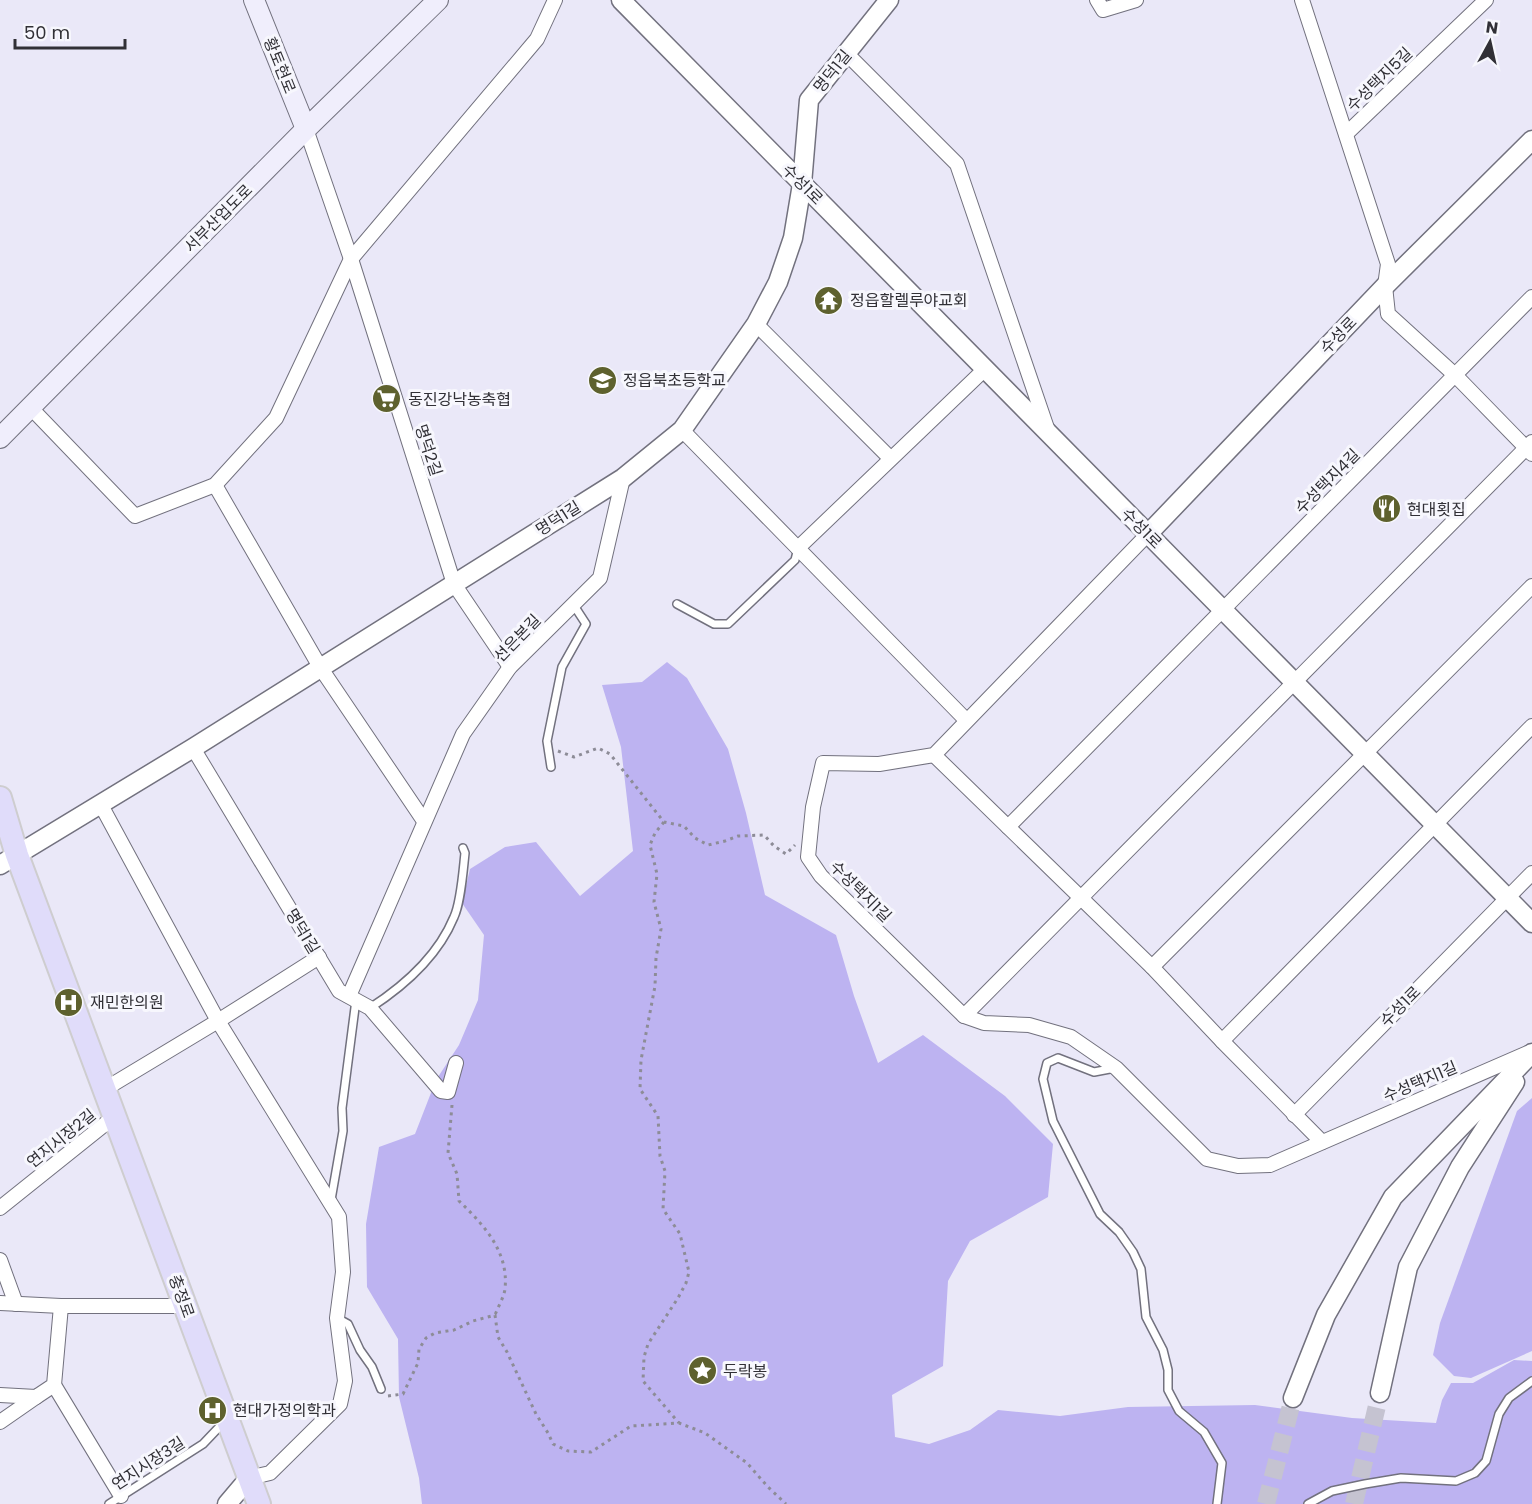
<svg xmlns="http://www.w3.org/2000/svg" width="1532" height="1504" viewBox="0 0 1532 1504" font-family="Poppins,'Noto Sans KR',sans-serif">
<rect width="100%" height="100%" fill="#eae8f8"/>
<!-- green -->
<g fill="#bdb3f1">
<polygon points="667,662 687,678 728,749 746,813 765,895 836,935 854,996 878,1063 923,1035 1005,1096 1053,1144 1048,1197 970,1241 948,1281 943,1366 892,1395 895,1437 929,1444 970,1430 998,1410 1060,1416 1128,1407 1255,1405 1352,1418 1436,1423 1442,1400 1451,1383 1473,1383 1514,1360 1532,1361 1532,1504 422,1504 419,1478 399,1397 398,1339 367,1287 366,1224 379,1147 415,1134 436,1080 459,1045 478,1000 484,935 462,903 470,869 505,847 536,842 580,896 633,851 621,747 602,685 642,682"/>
<polygon points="1532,1098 1532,1351 1471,1378 1454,1376 1433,1355 1440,1323 1517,1111"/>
</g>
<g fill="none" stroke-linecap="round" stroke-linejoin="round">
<!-- tertiary-tunnel -->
<g stroke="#c5c3d1" stroke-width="18" stroke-dasharray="18 9" stroke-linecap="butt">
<polyline points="1266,1504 1293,1398"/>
<polyline points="1354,1504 1380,1393"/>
</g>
<defs>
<g id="service">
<polyline points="677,604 714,624 728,624 795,560 798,548"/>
<polyline points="551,767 547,741 562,667 586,624 573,604"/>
<path d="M370,1008c34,-22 68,-52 84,-91 7,-15 9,-46 11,-64l-2,-5"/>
<polyline points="1115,1068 1094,1072 1058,1058 1047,1063 1043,1079 1053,1121 1100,1214 1119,1232 1133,1252 1141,1269 1146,1317 1163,1350 1168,1370 1168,1390 1179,1411 1204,1432 1222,1463 1217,1504"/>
<polyline points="331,1200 343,1131 342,1108 356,1000"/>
<polyline points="337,1318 348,1324 360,1350 372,1367 381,1389"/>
<polyline points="109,1504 203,1444 223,1423"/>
<polyline points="1308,1504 1332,1491 1365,1484 1401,1478 1456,1481 1475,1473 1486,1461 1499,1414 1509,1398 1532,1381"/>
</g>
<g id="minor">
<polyline points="1097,0 1103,10 1136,0"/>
<polyline points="1302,0 1388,264 1385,286 1388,314 1455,375 1532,454"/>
<polyline points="846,53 957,164 1048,431"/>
<polyline points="306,129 351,259 454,584 510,667"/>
<polyline points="1346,134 1486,0"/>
<polyline points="756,324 890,458"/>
<polyline points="30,407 135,516 215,485 276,418 351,259 537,39 555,0"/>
<polyline points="682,430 966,720"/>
<polyline points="215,485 320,667 424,821"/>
<polyline points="1148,534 934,755 879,764 823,763 813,807 808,857 821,876 964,1016 984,1023 1029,1025 1071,1037 1116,1068 1207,1159 1238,1166 1270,1165 1530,1052"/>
<polyline points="798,548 985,369"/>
<polyline points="193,748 339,991 370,1008 441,1091 448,1092 456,1063"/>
<polyline points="934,755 1152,967 1222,1041 1322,1142"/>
<polyline points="101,805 218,1021 339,1217 343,1272 337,1318 345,1381 340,1404 270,1473 249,1478"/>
<polyline points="1008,827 1532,297"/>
<polyline points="1152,967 1532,586"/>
<polyline points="349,996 463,734 510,667 600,578 623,478"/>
<polyline points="964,1016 1532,442"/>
<polyline points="1222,1041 1532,726"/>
<polyline points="105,1089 218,1021 319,957"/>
<polyline points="1294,1115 1532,873"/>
<polyline points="0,1208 115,1116"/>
<polyline points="0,1260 16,1304"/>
<polyline points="0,1303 61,1306"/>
<polyline points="54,1385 121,1496"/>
<polyline points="0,1395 36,1397 54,1385 61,1306 185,1306"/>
<polyline points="0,1422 36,1397"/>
</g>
<g id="tertiary">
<polyline points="621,0 1532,923"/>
<polyline points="1148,534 1385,286 1532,140"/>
<polyline points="0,865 193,748 623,478 682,430 756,324 778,282 793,238 802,184 809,100 889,0"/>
<polyline points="1380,1393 1408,1267 1460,1167 1515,1082"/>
<polyline points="1293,1398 1326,1315 1393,1197 1532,1053"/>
<polyline points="227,1504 249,1478"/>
</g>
<g id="secondary">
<polyline points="254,0 306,129"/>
<polyline points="0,438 306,129 438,0"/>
</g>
<polyline id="primary" points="0,798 17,855 259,1504"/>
</defs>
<!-- service casing -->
<use href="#service" stroke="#72717e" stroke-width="10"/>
<!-- minor casing -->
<use href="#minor" stroke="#72717e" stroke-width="16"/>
<!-- tertiary casing -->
<use href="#tertiary" stroke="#72717e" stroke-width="21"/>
<!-- secondary casing -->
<use href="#secondary" stroke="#72717e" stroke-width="22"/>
<!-- primary casing -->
<use href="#primary" stroke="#cecdcf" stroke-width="26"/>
<!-- path -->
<g stroke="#8d8c97" stroke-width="3" stroke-dasharray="3 4.5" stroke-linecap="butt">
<polyline points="558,751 574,757 598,748 610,754 664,822 684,826 695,838 708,845 725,841 738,836 764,835 774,846 786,854 795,845"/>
<polyline points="664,822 655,833 650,845 657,874 654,902 661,929 656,958 655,986 641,1060 640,1089 658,1116 660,1156 665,1171 663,1209 680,1234 689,1272 686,1283 678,1298 648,1344 644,1357 643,1381 679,1423"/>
<path d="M452,1105l-4,48 9,21 2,27c25,24 50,51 46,88 -1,8 -7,18 -10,26"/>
<polyline points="388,1396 403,1394 418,1363 419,1349 426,1338 435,1333 454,1330 473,1321 495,1315 498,1337 507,1352 536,1414 548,1433 553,1444 568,1451 591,1452 631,1426 679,1423 705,1433 747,1463 768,1487 786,1504"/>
</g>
<!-- service -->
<use href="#service" stroke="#fff" stroke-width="7"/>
<!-- minor -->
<use href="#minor" stroke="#fff" stroke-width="14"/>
<!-- tertiary -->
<use href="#tertiary" stroke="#fff" stroke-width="18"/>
<!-- secondary -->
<use href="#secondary" stroke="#f0eefc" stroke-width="20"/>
<!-- primary -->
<use href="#primary" stroke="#e0dcfa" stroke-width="22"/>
</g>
<!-- icons -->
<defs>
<symbol id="temple-disc" viewBox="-11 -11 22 22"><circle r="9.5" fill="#5e612e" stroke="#f7f7fd"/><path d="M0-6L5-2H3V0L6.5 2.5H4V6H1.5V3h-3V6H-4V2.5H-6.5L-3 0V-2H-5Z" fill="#fff"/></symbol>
<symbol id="school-disc" viewBox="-11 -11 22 22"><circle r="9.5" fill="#5e612e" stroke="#f7f7fd"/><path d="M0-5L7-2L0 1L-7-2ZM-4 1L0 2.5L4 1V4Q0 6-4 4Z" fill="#fff"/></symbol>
<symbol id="supermarket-disc" viewBox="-11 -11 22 22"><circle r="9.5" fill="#5e612e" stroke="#f7f7fd"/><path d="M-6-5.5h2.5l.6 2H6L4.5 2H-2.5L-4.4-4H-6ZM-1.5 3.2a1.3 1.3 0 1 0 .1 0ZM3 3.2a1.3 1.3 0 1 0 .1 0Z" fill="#fff"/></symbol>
<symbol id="restaurant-disc" viewBox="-11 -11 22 22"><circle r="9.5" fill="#5e612e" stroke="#f7f7fd"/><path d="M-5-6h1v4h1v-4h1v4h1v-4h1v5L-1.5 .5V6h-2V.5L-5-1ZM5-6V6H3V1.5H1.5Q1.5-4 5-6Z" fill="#fff"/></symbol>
<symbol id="hospital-disc" viewBox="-11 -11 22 22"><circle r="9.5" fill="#5e612e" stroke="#f7f7fd"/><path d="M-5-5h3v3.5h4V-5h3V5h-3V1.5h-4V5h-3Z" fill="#fff"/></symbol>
<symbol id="sight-disc" viewBox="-11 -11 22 22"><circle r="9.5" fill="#5e612e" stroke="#f7f7fd"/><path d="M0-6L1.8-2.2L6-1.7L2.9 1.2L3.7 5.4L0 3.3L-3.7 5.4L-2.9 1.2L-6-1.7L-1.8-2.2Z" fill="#fff"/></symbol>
</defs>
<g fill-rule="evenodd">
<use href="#temple-disc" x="812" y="284" width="33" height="33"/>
<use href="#school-disc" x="586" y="364" width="33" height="33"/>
<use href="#supermarket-disc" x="370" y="382" width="33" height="33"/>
<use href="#restaurant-disc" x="1370" y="492" width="33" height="33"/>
<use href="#hospital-disc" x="52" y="986" width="33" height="33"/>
<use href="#sight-disc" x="686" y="1354" width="33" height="33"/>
<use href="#hospital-disc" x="196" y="1394" width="33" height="33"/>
</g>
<g text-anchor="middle" stroke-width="6" stroke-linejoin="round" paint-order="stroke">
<!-- street labels -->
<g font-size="16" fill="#313036" stroke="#f7f7fd">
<text transform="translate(280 65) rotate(68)" y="6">황토현로</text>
<text transform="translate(832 71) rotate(-51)" y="6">명덕1길</text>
<text transform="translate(1379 79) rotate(-44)" y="6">수성택지5길</text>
<text transform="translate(803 184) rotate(45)" y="6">수성1로</text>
<text transform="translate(218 218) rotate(-45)" y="6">서부산업도로</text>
<text transform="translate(1338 335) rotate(-46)" y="6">수성로</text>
<text transform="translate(429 450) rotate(72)" y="6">명덕2길</text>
<text transform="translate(1327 481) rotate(-45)" y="6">수성택지4길</text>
<text transform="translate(558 518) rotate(-32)" y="6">명덕1길</text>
<text transform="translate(1142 528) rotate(45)" y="6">수성1로</text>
<text transform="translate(517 638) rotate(-46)" y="6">선은본길</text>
<text transform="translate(861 891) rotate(45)" y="6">수성택지1길</text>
<text transform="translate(303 931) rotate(59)" y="6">명덕1길</text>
<text transform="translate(1400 1006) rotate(-45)" y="6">수성1로</text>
<text transform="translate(1420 1081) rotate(-23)" y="6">수성택지1길</text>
<text transform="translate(61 1138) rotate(-39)" y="6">연지시장2길</text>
<text transform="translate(182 1296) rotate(70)" y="6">충정로</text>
<text transform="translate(148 1463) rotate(-33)" y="6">연지시장3길</text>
</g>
<!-- poi labels -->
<g font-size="16" fill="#313036" stroke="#f7f7fd" text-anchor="start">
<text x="850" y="306">정읍할렐루야교회</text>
<text x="623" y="386">정읍북초등학교</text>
<text x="408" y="405">동진강낙농축협</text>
<text x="1407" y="515">현대횟집</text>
<text x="90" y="1008">재민한의원</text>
<text x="723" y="1377">두락봉</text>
<text x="233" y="1416">현대가정의학과</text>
</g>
</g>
<!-- north arrow -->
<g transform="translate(1490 42) rotate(8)" stroke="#f7f7fd" stroke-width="4.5" paint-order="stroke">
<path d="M0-4.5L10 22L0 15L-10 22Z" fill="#313036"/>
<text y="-9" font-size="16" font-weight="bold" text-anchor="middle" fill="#313036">N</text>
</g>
<!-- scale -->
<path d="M15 39v9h110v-9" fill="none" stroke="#313036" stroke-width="3"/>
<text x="24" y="39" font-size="18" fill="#313036" stroke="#f7f7fd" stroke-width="4.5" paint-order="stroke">50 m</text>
</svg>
